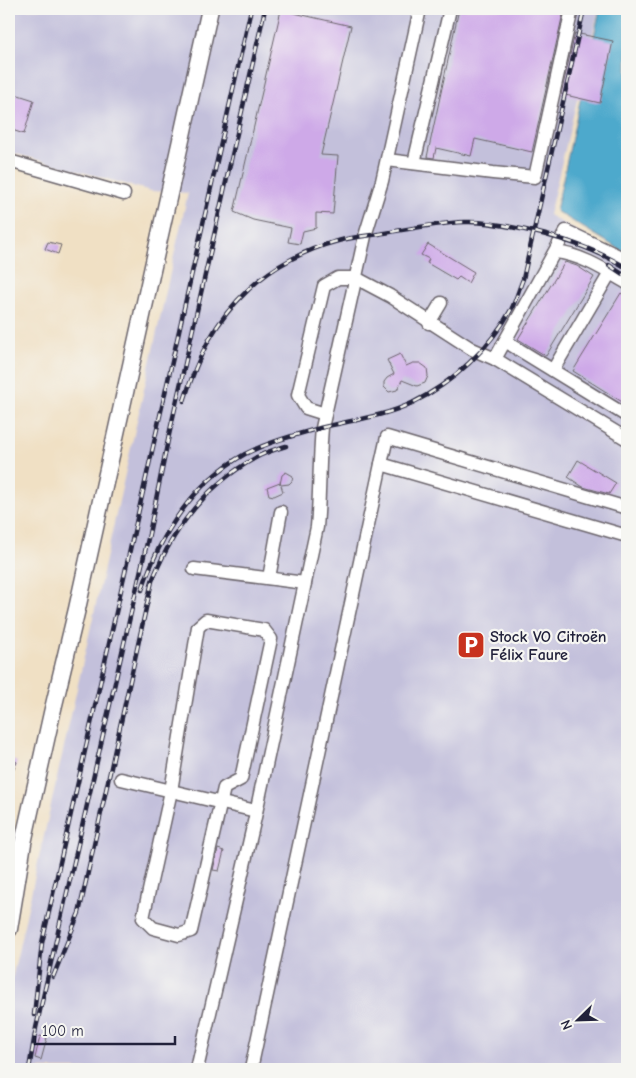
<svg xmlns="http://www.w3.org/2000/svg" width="636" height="1078" viewBox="0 0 636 1078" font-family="'Comic Neue',sans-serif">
<rect width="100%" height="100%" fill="#f6f6f2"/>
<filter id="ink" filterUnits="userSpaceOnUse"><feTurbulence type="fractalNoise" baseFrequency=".02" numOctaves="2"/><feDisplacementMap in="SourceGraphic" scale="10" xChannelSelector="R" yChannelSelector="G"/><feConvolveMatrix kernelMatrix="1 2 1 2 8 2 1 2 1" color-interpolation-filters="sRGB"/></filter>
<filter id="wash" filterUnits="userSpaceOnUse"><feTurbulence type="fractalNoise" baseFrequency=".0096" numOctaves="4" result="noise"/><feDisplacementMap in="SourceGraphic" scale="20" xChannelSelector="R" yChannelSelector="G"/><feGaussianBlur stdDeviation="1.12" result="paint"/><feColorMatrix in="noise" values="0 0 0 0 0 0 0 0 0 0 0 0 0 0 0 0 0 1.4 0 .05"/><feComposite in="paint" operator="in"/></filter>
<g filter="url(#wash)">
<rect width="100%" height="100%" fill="#f0e0c4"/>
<!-- industrial -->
<polygon fill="#c3c0db" points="9,9 599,9 549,215 627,261 627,1069 9,1069 9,992 188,193 151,191 9,152"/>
<!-- water -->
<polygon fill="#4ea9cc" stroke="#386684" points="600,9 627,9 627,254 556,211"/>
<g id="blocks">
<!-- building -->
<g fill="#cea9e8">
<polygon points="459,9 564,9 532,152 475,139 471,156 436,148 434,158 427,157"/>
<polygon points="281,10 351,26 321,155 338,156 333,214 316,213 316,228 303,231 300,244 288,242 291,228 253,220 234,212"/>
<polygon points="575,33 613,41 600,103 561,94"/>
<polygon points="9,92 34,100 24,134 9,129"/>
<polygon points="48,242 61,245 58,254 45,249"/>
<polygon points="428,244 474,272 468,283 459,277 456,280 427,263 429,259 421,255"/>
<polygon points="565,262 577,266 594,277 546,356 518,339"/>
<polygon points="621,293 627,297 627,405 573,371"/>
<polygon points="400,354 406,366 413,363 420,363 427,368 428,376 425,383 417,386 402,380 397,390 389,392 384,387 384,382 387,378 394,374 387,360"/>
<polygon points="578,460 616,483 609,494 583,487 568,477"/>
<polygon points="286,472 293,476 292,481 289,484 281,485 283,492 274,496 269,495 267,487 280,482 280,484 282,475"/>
<polygon points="9,758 17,762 9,781"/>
<polygon points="218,849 224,851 219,871 213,870"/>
<polygon points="40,1036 47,1038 41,1060 35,1058"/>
</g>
</g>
</g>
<g filter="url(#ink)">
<use href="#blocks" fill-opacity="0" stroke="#6a646b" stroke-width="1"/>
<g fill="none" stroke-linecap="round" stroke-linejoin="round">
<defs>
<g id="minor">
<polyline points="387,160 493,173 535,177 572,9"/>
<polyline points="9,161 124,194"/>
<polyline points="414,163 450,9"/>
<path d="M555,252c25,2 50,18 72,31"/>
<polyline points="429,323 441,303"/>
<polyline points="505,341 627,416"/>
<polyline points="495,359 566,231 627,260"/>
<polyline points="553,370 610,273"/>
<polyline points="325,414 306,408 298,395 324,286 338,278 356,278 390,296 472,349 495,359 627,439"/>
<polyline points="627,508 387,437 381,464 627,536"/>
<polyline points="194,569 305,583"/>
<polyline points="269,578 281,512"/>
<polygon points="206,620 264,630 271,639 241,779 224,788 191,931 179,935 153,928 143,918 171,791 198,627"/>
<polyline points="121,779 256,811"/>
<path d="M197,1069l57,-247 63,-295c3,-33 2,-66 5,-99l43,-192 17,-55 38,-172"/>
<polyline points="251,1069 381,464"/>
</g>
<polyline id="major" points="9,929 23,843 52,713 77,609 210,9"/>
</defs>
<!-- minor casing -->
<use href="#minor" stroke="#6a646b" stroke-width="15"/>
<!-- major casing -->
<use href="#major" stroke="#6a646b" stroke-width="19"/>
<!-- minor -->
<use href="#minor" stroke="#fff" stroke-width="12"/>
<!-- major -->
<use href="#major" stroke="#fff" stroke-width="16"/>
<defs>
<g id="rail">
<polyline points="609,265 627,277"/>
<path d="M184,401c14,-45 30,-79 65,-112 24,-23 58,-40 89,-48 14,-4 28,-5 41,-7 29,-5 57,-11 86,-12 19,-1 38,3 56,7 38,8 73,19 106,39"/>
<path d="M142,590c18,-56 51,-107 103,-136 24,-12 50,-19 75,-26 31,-8 63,-11 92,-25 41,-20 78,-55 100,-95 4,-9 7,-19 11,-29l61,-270"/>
<path d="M53,977l26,-64 73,-332c21,-53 54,-96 105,-124 9,-5 19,-8 29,-11"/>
<polyline points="34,1015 42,943 251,9"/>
<polyline points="29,1069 36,1028 149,534 169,435 265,9"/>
</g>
</defs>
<!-- rail casing -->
<use href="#rail" stroke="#22223b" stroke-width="4.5"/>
<!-- rail -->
<use href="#rail" stroke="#f6f6f2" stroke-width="2.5" stroke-dasharray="8" stroke-linecap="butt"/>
</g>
</g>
<!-- icons -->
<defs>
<symbol id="parking-square" viewBox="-11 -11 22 22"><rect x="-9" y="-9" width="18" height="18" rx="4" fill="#c8321e" stroke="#f6f6f2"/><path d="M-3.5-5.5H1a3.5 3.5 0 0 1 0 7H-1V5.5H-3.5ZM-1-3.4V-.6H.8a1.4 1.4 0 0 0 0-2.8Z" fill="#fff"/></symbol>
</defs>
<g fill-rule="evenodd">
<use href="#parking-square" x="455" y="629" width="32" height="32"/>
</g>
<g text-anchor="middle" stroke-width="4.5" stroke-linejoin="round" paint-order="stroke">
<!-- poi labels -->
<g font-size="16" font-weight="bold" fill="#22223b" stroke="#f6f6f2" text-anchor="start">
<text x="490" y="642">Stock VO Citroën<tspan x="490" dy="18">Félix Faure</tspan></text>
</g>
</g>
<!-- margin -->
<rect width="636" height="1078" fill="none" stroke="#f6f6f2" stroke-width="30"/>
<!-- north arrow -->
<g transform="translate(578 1020) rotate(247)" stroke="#f6f6f2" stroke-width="4" paint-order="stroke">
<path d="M0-4L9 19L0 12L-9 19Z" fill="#22223b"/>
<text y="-8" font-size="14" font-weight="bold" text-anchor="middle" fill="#22223b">N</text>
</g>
<!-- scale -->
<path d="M35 1036v8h140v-8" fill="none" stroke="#22223b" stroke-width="2.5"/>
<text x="42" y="1036" font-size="15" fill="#22223b" stroke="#f6f6f2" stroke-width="4" paint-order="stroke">100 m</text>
</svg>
